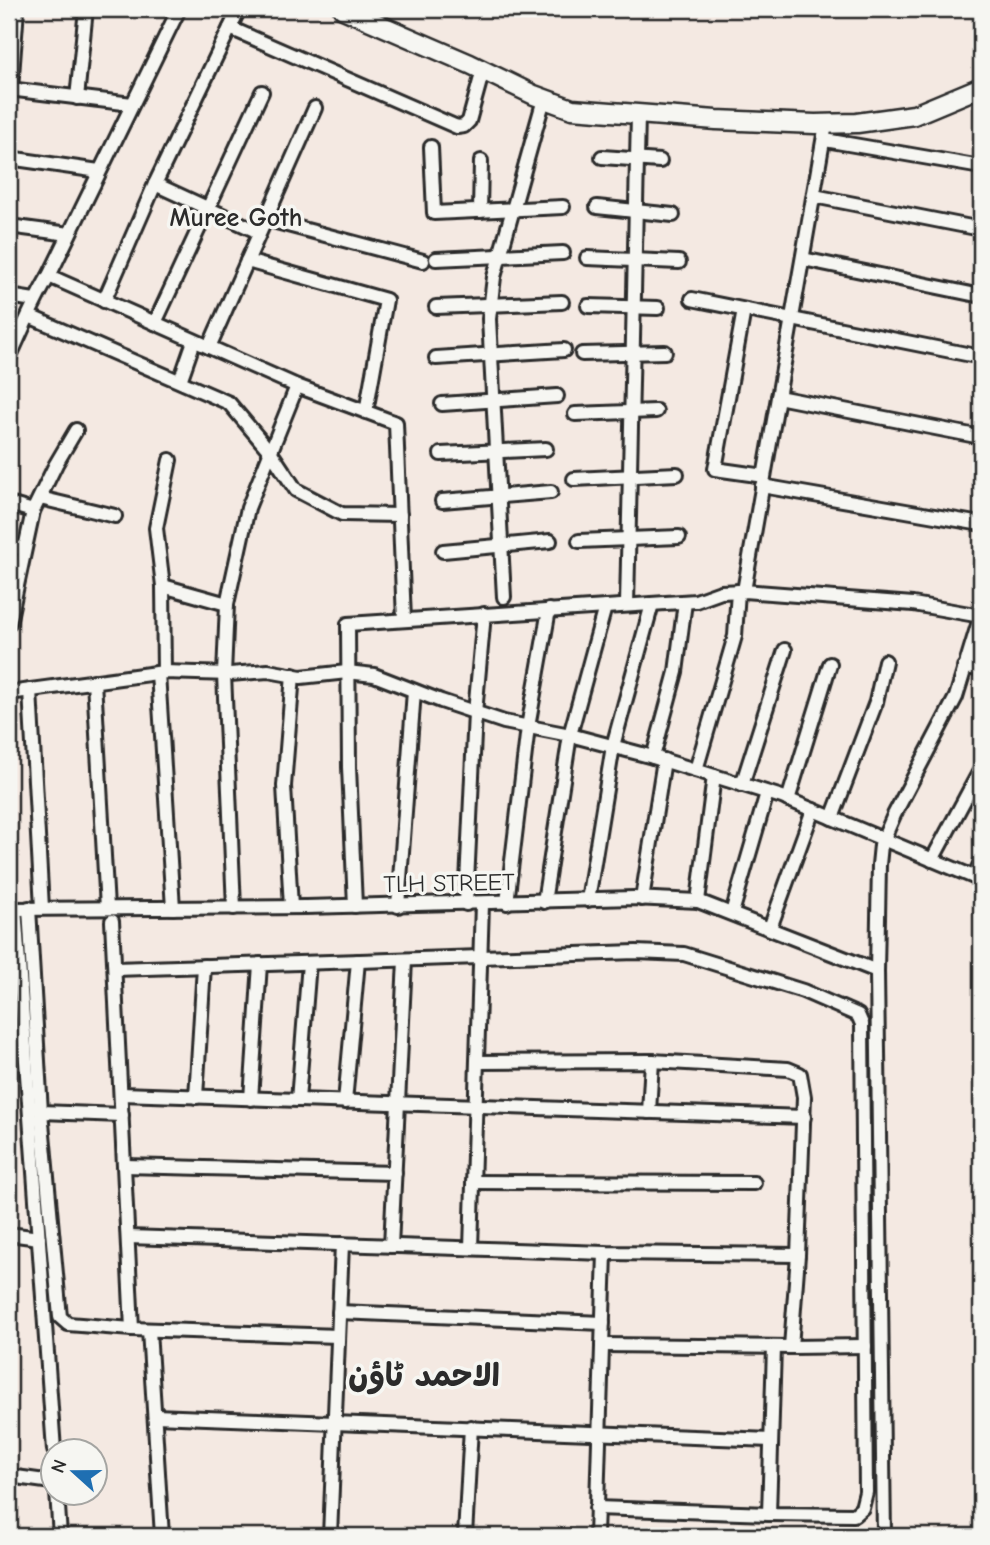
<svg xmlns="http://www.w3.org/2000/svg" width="990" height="1545" viewBox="0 0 990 1545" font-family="'Comic Neue','Playpen Sans Arabic',sans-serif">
<rect width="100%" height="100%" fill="#f4e9e2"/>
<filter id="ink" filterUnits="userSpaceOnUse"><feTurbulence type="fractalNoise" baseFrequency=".0143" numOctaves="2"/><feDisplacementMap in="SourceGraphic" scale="14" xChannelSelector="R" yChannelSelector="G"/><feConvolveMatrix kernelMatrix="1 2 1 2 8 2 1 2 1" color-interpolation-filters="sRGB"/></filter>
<g filter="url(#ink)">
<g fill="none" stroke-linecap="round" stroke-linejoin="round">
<defs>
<g id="street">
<polyline points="230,28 457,127 464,126 469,121 483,70"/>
<polyline points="9,89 132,104"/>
<polyline points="11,89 17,9"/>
<polyline points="77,98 86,9"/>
<polyline points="825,140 981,167"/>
<polyline points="431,147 434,213 563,207"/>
<polyline points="602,157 660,161"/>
<polyline points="9,158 99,171"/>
<polyline points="155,184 259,232"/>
<polyline points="814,196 981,229"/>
<polyline points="597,207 673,215"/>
<polyline points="480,211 481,161"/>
<polyline points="265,219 423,261"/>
<polyline points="9,226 69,234"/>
<polyline points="587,258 679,262"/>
<polyline points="436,259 563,253"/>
<polyline points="803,259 981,296"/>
<polyline points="247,261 386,300 366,412"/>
<polyline points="49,276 297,386 396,423 404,620"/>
<polyline points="9,296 34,300"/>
<polyline points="692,299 981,357"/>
<polyline points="104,301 155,184 239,9"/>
<polyline points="588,306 658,308"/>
<polyline points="436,307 562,302"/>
<polyline points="744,310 715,469 764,476"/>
<polyline points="29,316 229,403 272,454 296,490 342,514 400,515"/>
<polyline points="155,323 262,92"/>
<polyline points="209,347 315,108"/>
<polyline points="582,354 665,352"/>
<path d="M9,358c13,-27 24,-56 40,-82l130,-267"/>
<polyline points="436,358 564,350"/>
<polyline points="180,381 194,341"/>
<polyline points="778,397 981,437"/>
<polyline points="442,404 557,396"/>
<polyline points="575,414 656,411"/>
<polyline points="441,454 546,449"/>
<polyline points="574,479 677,474"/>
<polyline points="762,486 981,524"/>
<polyline points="40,498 115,516"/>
<polyline points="442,501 551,492"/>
<polyline points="9,504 33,511"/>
<polyline points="579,541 679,537"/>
<polyline points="9,547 23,548"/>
<polyline points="443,551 550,541"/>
<polyline points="163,586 227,604"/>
<polyline points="744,591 826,124"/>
<polyline points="504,597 489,319 494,277 544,99"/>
<polyline points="627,605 638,115"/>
<polyline points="9,623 33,511 56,464 76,430"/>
<polyline points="964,667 981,669"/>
<polyline points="164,672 163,586 156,528 170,460"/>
<polyline points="158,673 173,908"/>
<polyline points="94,681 107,908"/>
<polyline points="30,690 42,908"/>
<polyline points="9,693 164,672 230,674 268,671 301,677 347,672 374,675 441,701 504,722 570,735 653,757 782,797 981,880"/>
<polyline points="653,757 676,672 685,602"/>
<polyline points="696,770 735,636 738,591"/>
<polyline points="742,785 785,650"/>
<polyline points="788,800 830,664"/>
<polyline points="832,818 876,702 885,661"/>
<polyline points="932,860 981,769"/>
<polyline points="974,877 981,862"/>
<polyline points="642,899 664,760"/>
<polyline points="588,900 613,746 652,604"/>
<polyline points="698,901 714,776"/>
<polyline points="544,902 570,735 605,607"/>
<polyline points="507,903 528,727 549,610"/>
<polyline points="466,904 475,713 484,614"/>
<polyline points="355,906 349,767 348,624 696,601 721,592 744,591 913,604 981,616"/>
<polyline points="398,906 414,691"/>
<polyline points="291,907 284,786 293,675"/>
<polyline points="15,908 54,1450"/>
<polyline points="29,908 41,1112 60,1317 68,1324 132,1329 338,1336"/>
<polyline points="234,908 224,674 227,604 248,508 297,386"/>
<polyline points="9,909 306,907 633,898 698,901 877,971"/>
<polyline points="732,913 767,793"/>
<polyline points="112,921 132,1329"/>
<polyline points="770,928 813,810"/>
<polyline points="115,969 636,952 684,954 803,991 858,1015 862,1024 866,1492 862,1508 854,1515 769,1514 596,1508"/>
<polyline points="478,1062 652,1061 788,1069 800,1074 804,1097 798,1255 791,1347 602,1345"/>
<polyline points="121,1094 804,1117"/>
<polyline points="196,1097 204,966"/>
<polyline points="251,1099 260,964"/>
<polyline points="298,1100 309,963"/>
<polyline points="345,1102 358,961"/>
<polyline points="41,1112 122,1115"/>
<polyline points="649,1112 652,1061"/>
<polyline points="125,1166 395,1173"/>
<polyline points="473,1182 754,1183"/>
<polyline points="9,1234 39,1238"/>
<polyline points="128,1237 605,1253 798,1255"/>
<polyline points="391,1246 405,960"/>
<polyline points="471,1248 482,904"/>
<polyline points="339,1312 603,1323"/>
<polyline points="149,1330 162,1536"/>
<polyline points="791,1347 865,1346"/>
<polyline points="155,1416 771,1440"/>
<polyline points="9,1476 52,1482"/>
<polyline points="57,1492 60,1536"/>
<polyline points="769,1514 774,1347"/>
<polyline points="330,1536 342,1244"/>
<polyline points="465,1536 471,1427"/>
<polyline points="596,1536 605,1253"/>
<polyline points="884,1536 877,971 879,865 881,845 894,815 956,697 981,615"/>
</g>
<polyline id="secondary" points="343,9 470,64 534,95 572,109 716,120 815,124 857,123 914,115 981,87"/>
</defs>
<!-- street casing -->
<use href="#street" stroke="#2b2b2b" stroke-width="18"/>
<!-- secondary casing -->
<use href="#secondary" stroke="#2b2b2b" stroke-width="23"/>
<!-- street -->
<use href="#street" stroke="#f6f6f2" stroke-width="12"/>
<!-- secondary -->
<use href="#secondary" stroke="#f6f6f2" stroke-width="18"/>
</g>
</g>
<g text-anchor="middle" stroke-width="7" stroke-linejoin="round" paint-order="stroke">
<!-- street labels -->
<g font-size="24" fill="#2b2b2b" stroke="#f6f6f2">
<text transform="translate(449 883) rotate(-1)" y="8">TLH STREET</text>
</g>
<!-- neighbourhood labels -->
<g font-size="26" font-weight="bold" fill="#2b2b2b" stroke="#f6f6f2">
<text x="236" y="226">Muree Goth</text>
</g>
<!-- district labels -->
<g font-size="32" font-weight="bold" fill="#2b2b2b" stroke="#f6f6f2">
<text x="424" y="1386">الاحمد ٹاؤن</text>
</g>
</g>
<!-- margin -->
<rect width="990" height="1545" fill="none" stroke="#f6f6f2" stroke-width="35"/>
<rect x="18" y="18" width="955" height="1510" fill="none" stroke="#2b2b2b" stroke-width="2.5" filter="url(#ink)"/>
<!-- north arrow -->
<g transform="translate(74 1472) rotate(291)"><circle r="33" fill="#f6f6f2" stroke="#a5a5a2" stroke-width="2"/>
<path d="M0-5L12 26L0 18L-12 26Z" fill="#1f6fb2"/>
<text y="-10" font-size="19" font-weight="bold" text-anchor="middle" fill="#2b2b2b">N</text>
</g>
</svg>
